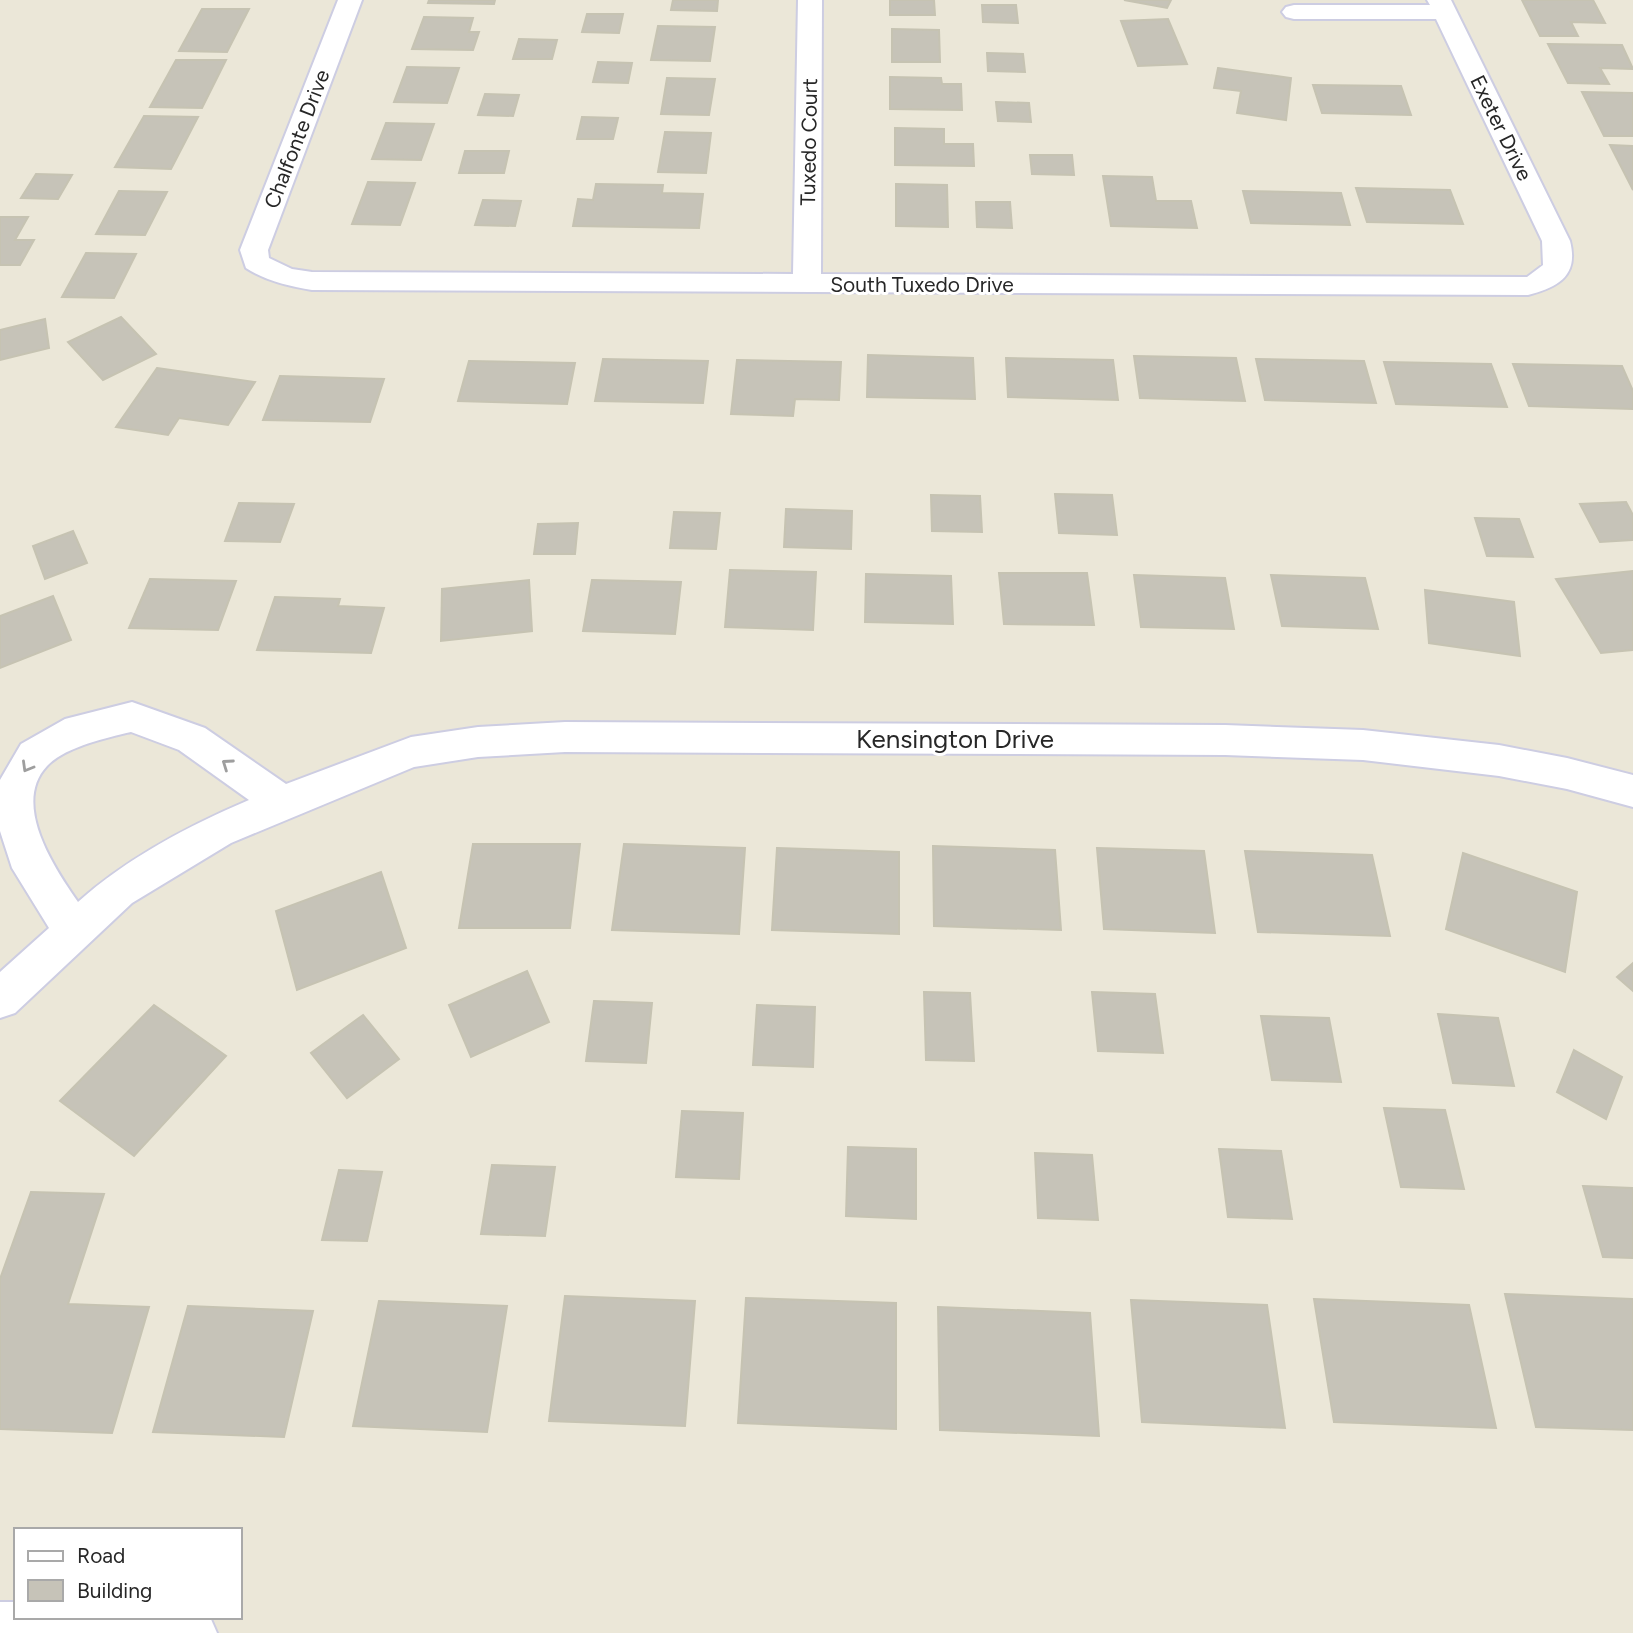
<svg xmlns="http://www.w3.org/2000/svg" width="1633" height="1633" viewBox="0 0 1633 1633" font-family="Figtree,sans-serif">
<rect width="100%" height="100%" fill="#ebe7d8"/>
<!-- building -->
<g fill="#c6c3b8" stroke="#c6c3b2" stroke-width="2">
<polygon points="429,0 495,0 494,4 428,3"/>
<polygon points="673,0 718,0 717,11 671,10"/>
<polygon points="890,0 934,0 935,15 890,15"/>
<polygon points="1124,0 1171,0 1167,8"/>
<polygon points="1522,0 1593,0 1605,23 1571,22 1578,36 1540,36"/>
<polygon points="982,5 1016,5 1018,23 983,22"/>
<polygon points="202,9 249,9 227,52 179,51"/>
<polygon points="587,14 623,14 619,33 582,32"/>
<polygon points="424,17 473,18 469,32 479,32 473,50 412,49"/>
<polygon points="1168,19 1187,64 1138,66 1121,21"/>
<polygon points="658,26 715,27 710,61 651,60"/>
<polygon points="892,29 939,30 940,62 892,62"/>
<polygon points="519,39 557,40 552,59 513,59"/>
<polygon points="1548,44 1622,45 1633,69 1600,68 1609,84 1568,83"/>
<polygon points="987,53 1023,54 1025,72 988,71"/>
<polygon points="176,60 226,60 202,108 150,107"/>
<polygon points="598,62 632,63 628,83 593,82"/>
<polygon points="407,67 459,68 447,103 394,102"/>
<polygon points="1218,68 1291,78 1286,120 1237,113 1241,91 1214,88"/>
<polygon points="890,77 941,78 942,84 961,84 962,110 890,109"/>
<polygon points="667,78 715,79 709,115 661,114"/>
<polygon points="1313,85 1401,86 1411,115 1322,113"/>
<polygon points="1582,92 1633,93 1633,136 1604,136"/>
<polygon points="485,94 519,95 513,116 478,115"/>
<polygon points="996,102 1029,103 1031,122 998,121"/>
<polygon points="144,116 198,117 171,169 115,167"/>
<polygon points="582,117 618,118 613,139 577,139"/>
<polygon points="386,123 434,124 421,160 372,159"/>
<polygon points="895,128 944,129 944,144 973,144 974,166 895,165"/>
<polygon points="665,132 711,133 706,173 658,172"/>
<polygon points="1610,145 1633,146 1633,190"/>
<polygon points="465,151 509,151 504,173 459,173"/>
<polygon points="1030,155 1072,155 1074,175 1032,174"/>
<polygon points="36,174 72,175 58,199 21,198"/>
<polygon points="1103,176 1152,177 1156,201 1191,201 1197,228 1111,226"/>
<polygon points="368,182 415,183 400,225 352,224"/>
<polygon points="596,184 663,185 662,193 703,194 699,228 573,226 578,199 593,200"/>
<polygon points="896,184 947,185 948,227 896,226"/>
<polygon points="1356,188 1450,190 1463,224 1367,222"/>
<polygon points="119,191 167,192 145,235 96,234"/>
<polygon points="1243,191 1341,193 1350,225 1251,223"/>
<polygon points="483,200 521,201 515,226 475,225"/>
<polygon points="976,202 1010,202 1012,228 977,227"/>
<polygon points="0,217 28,217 15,240 34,240 20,265 0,265"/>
<polygon points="86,253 136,254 114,298 62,297"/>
<polygon points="121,317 156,354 103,380 68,342"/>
<polygon points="45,319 49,348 0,360 0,330"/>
<polygon points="868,355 973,358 975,399 867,397"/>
<polygon points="1134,356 1236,358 1245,401 1140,398"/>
<polygon points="1006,358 1113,360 1118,400 1008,397"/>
<polygon points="603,359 708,361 703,403 595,401"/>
<polygon points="1256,359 1364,361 1376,403 1265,400"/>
<polygon points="737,360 841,362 839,400 795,399 793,416 731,414"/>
<polygon points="469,361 575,363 567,404 458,401"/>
<polygon points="1384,362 1491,364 1507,407 1396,404"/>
<polygon points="1513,364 1622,366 1633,391 1633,409 1529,406"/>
<polygon points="157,368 255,382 228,425 179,418 168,435 116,427"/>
<polygon points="280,376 384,379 370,422 263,420"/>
<polygon points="1055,494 1112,495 1117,535 1059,533"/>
<polygon points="931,495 980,496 982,532 932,531"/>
<polygon points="1626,502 1633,515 1633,540 1600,542 1580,504"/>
<polygon points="239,503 294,504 280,542 225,541"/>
<polygon points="786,509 852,511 851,549 784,547"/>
<polygon points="674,512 720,513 716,549 670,548"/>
<polygon points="1475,518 1519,519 1533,557 1487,556"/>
<polygon points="578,523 575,554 534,554 538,524"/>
<polygon points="73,531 87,563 45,579 33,546"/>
<polygon points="730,570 816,572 813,630 725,627"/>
<polygon points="1633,571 1633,650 1601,653 1556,579"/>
<polygon points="999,573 1087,573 1094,625 1004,624"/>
<polygon points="866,574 951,576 953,624 865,622"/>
<polygon points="1134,575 1225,578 1234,629 1141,627"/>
<polygon points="1271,575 1365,578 1378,629 1282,626"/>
<polygon points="150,579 236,581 218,630 129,628"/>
<polygon points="529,580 532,631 441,641 442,589"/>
<polygon points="592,580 681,582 675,634 583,631"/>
<polygon points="1425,590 1514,602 1520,656 1429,643"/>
<polygon points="53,596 71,640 0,668 0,616"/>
<polygon points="275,597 340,599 338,606 384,608 371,653 257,650"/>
<polygon points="473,844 580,844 570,928 459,928"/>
<polygon points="624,844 745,848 739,934 612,930"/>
<polygon points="933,846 1055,850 1061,930 934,926"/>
<polygon points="777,848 899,852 899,934 772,930"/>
<polygon points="1097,848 1204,851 1215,933 1104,929"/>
<polygon points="1245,851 1372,855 1390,936 1258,932"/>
<polygon points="1463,853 1577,892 1565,972 1446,929"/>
<polygon points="381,872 406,948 297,990 276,911"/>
<polygon points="1633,963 1633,991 1617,977"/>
<polygon points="527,971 549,1022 471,1057 449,1005"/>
<polygon points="924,992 970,993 974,1061 926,1060"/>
<polygon points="1092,992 1155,994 1163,1053 1098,1051"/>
<polygon points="594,1001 652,1003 646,1063 586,1061"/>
<polygon points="154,1005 226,1056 134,1156 60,1101"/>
<polygon points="757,1005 815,1007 813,1067 753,1065"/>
<polygon points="1438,1014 1498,1018 1514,1086 1453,1083"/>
<polygon points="363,1015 399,1059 347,1098 311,1053"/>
<polygon points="1261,1016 1329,1018 1341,1082 1272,1080"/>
<polygon points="1574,1050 1622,1077 1606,1119 1557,1092"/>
<polygon points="1384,1108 1445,1110 1464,1189 1401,1187"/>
<polygon points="682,1111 743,1113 739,1179 676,1177"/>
<polygon points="848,1147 916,1149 916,1219 846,1216"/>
<polygon points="1219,1149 1281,1151 1292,1219 1228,1217"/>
<polygon points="1035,1153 1092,1155 1098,1220 1038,1218"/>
<polygon points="492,1165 555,1167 545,1236 481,1234"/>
<polygon points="339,1170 382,1172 367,1241 322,1240"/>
<polygon points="1583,1186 1633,1188 1633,1258 1603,1257"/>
<polygon points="31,1192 104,1194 68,1304 149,1307 112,1433 0,1429 0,1279"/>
<polygon points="1505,1294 1633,1299 1633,1430 1536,1427"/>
<polygon points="565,1296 695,1301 685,1426 549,1421"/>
<polygon points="746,1298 896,1303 896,1429 738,1423"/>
<polygon points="1314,1299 1469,1305 1496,1428 1334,1422"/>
<polygon points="1131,1300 1267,1305 1285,1428 1142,1422"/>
<polygon points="379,1301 507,1306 487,1432 353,1426"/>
<polygon points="188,1306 313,1311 284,1437 153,1432"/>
<polygon points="938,1307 1090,1313 1099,1436 940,1430"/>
</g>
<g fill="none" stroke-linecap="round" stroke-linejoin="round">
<defs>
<g id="minor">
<path d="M338,0h24l-94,250 1,8 23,11 20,3 481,2 5,-274h24l-1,274 706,3 16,-12 -1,-24 -106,-222h-142l-8,-2 -4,-5 4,-5 8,-2h136l-3,-5h24l119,241c9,35 -12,46 -42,54l-1216,-5c-23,-4 -46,-9 -66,-22l-6,-18z"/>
<path d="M132,702l73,26 81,56 125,-47 67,-10 87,-5 660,3 138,5 136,15 68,13 66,17v32l-66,-18 -68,-13 -136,-16 -138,-5 -660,-3 -87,5 -64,10 -183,76 -99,60 -117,110 -15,5v-46l49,-44 -37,-60 -12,-37v-51l21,-36 44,-25zM131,732l48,18 70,50c-61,26 -122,58 -171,102 -23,-33 -67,-98 -31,-136 18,-19 59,-28 84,-34z"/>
<polygon points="0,1602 16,1602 16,1617 210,1617 217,1633 0,1633"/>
</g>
</defs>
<!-- minor casing -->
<use href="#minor" stroke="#cdcde2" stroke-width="4"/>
<!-- minor -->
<use href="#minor" fill="#fff" fill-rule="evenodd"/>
</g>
<!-- one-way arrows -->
<defs><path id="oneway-chevron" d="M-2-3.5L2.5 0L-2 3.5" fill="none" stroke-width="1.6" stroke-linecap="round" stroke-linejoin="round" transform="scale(1.75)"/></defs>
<g stroke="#9e9e9e">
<use href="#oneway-chevron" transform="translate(227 764) rotate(-145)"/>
<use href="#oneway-chevron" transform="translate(27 767) rotate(120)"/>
</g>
<g text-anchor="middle" stroke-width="6" stroke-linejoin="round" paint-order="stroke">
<!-- far-street labels -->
<g font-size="21" fill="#272727" stroke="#fff">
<text transform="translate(1501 128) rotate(64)" y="7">Exeter Drive</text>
<text transform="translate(297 139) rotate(-69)" y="7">Chalfonte Drive</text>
<text transform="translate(809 142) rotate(-89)" y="7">Tuxedo Court</text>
<text x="922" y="292">South Tuxedo Drive</text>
</g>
<!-- street labels -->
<g font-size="26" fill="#272727" stroke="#fff">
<text x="955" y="748">Kensington Drive</text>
</g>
</g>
<!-- legend -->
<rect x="14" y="1528" width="228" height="91" fill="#ffffff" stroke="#a9a9a9" stroke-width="2"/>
<rect x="28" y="1551" width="35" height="10" fill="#ffffff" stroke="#a9a9a9" stroke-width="2"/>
<text x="77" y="1563" font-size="21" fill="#272727">Road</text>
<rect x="28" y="1580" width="35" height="21" fill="#c6c3b8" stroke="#a9a9a9" stroke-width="2"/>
<text x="77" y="1598" font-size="21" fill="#272727">Building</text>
</svg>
